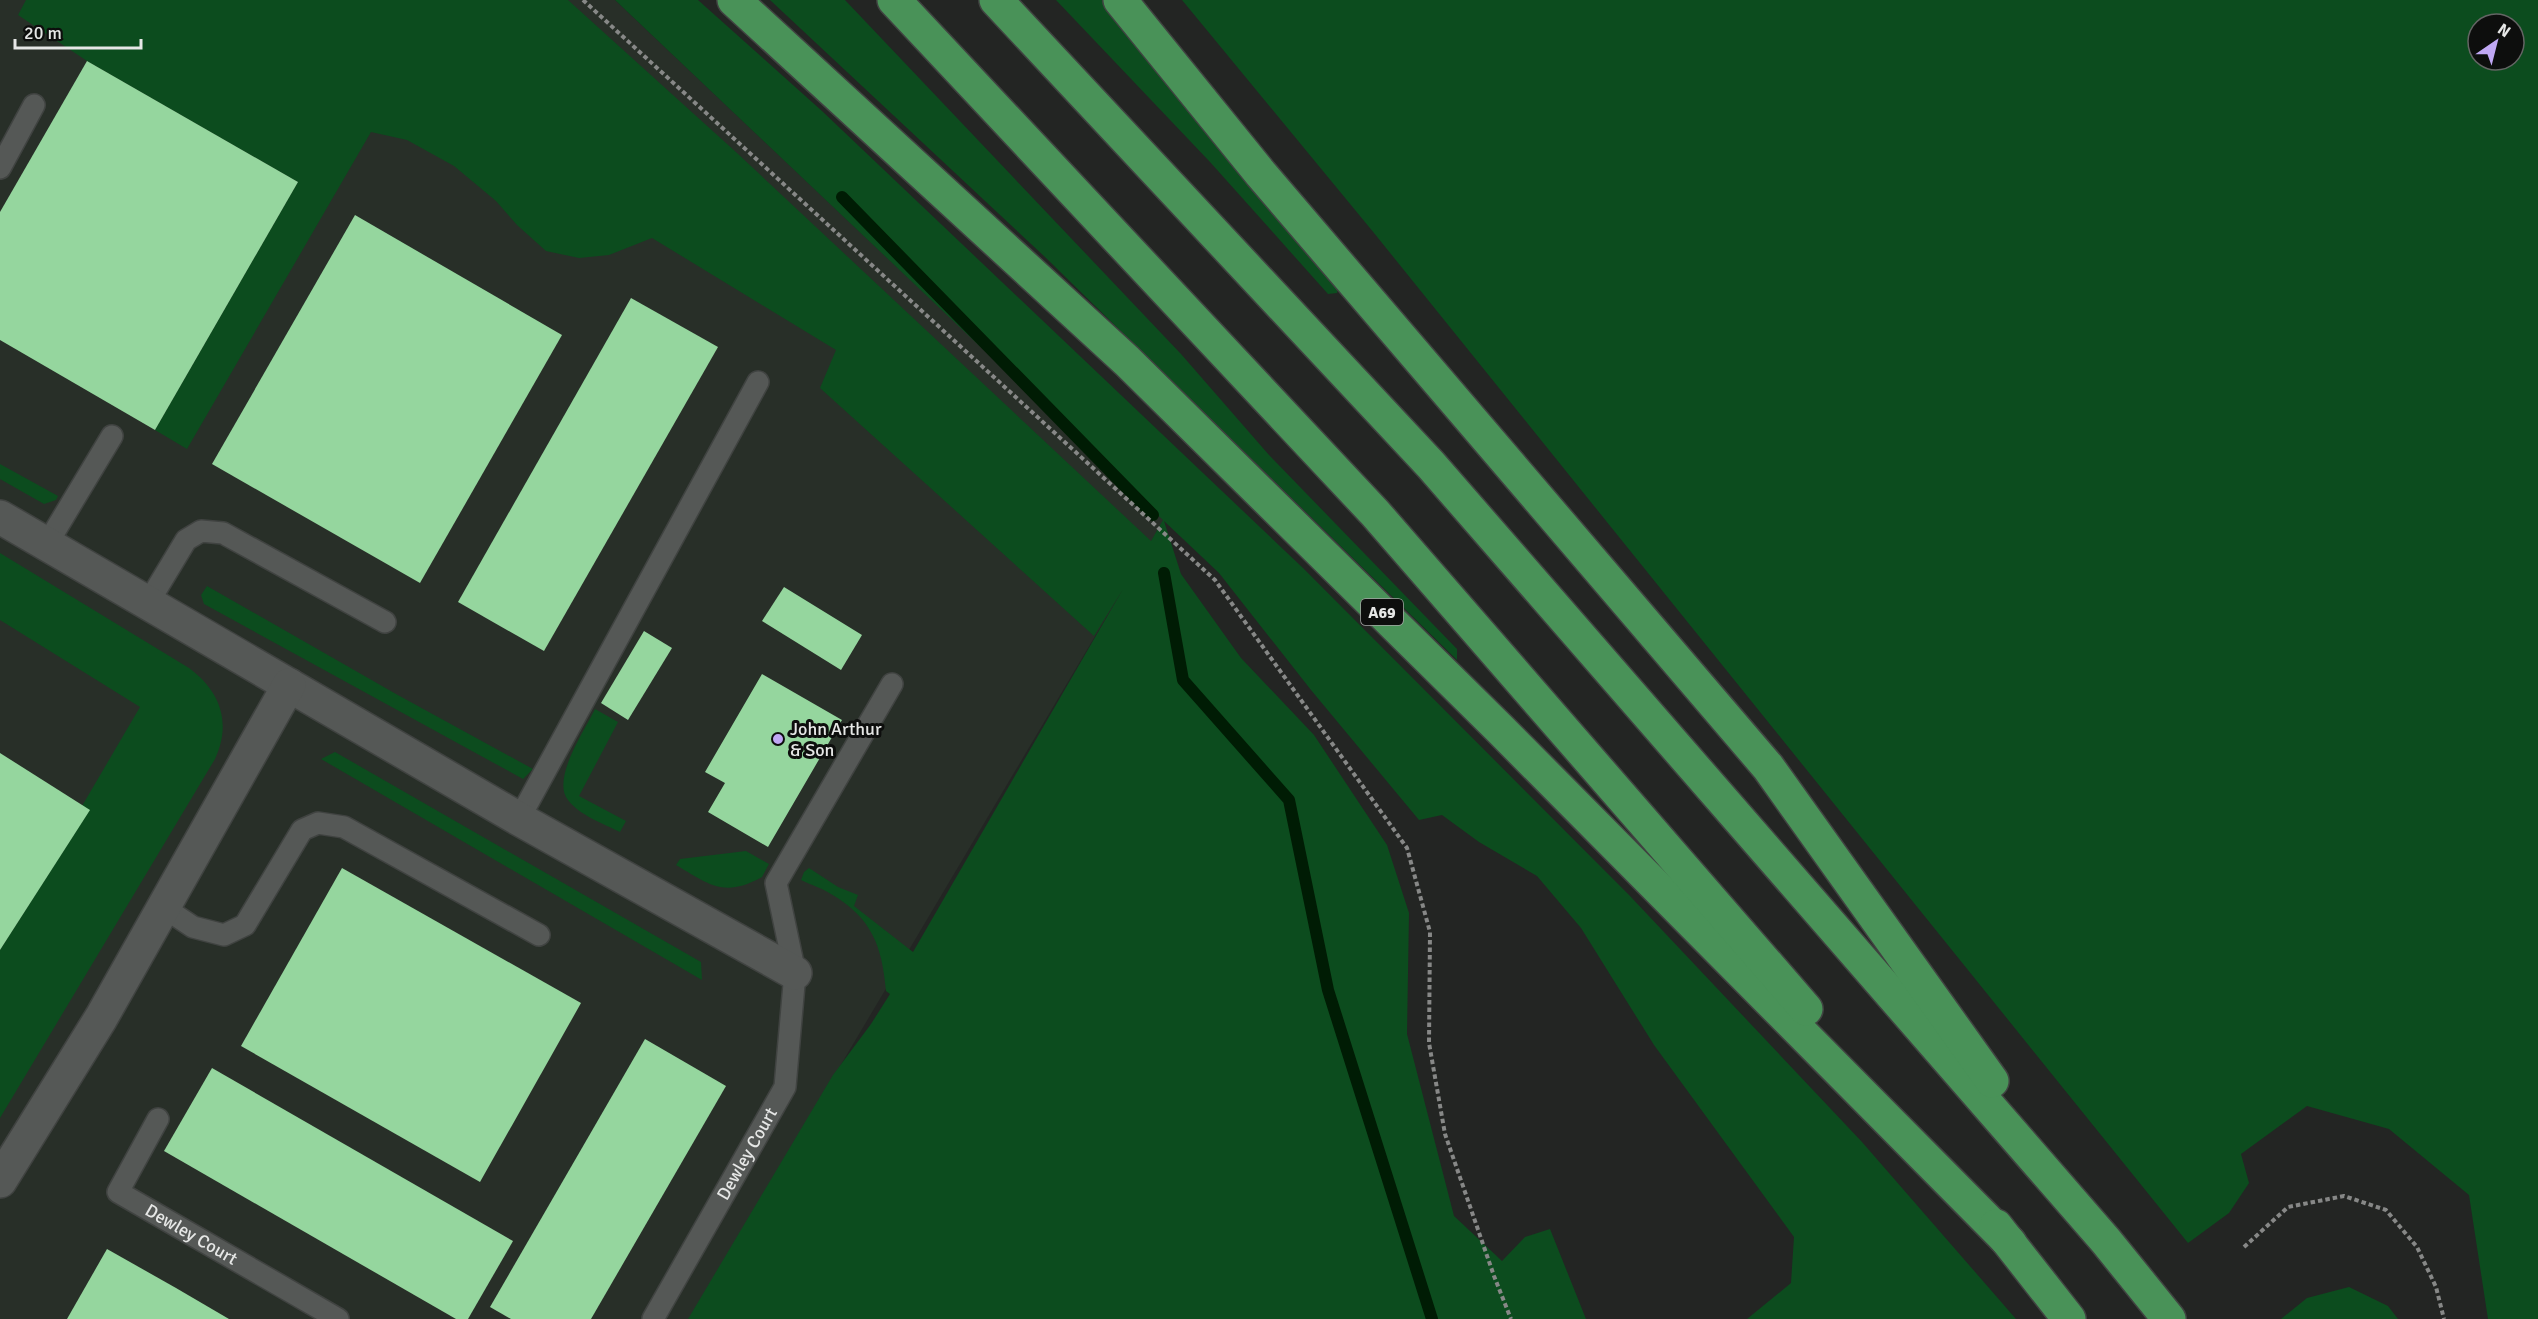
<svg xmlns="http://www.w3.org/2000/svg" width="2538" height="1319" viewBox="0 0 2538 1319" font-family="Signika,sans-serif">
<rect width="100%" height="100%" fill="#232523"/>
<!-- built -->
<polygon fill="#282f28" points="0,0 615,0 1164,520 690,1319 0,1319"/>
<!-- green -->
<g fill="#0c4c1e" fill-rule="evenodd">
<path d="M26,0h542l169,153 414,388 12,-21 -548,-520h83l124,111 481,457 327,328 232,246 154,177h-269l44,-36 3,-46 -140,-192 -73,-117 -44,-52 -58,-34 -37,-27 -23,5 -108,-130 -92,-117 -55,-52 17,53 60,84 73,77 73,110 22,68 -2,121 47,182 48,45 23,-24 25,-8 36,90h-898l145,-244 38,-51 19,-30 -4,-3c-4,-45 -14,-73 -55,-97 -9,-6 -20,-9 -30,-14l3,-8 5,-4 29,19 20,8 -4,11 59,46 210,-363 -29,47 -274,-248 16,-38 -184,-112 -43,17 -30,3 -33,-7 -29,-26 -21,-24 -42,-35 -47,-26 -36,-8 -184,317 -32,-19 143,-248 -211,-121 -69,-46z"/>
<polygon points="770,0 845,0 1181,354 1269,455 1457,649 1457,660 1045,257"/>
<polygon points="1056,0 1106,0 1340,279 1337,293 1328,294 1210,162"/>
<path d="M1182,0h1356v1319h-50l-19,-124 -80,-66 -82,-23 -66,48 8,29 -20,30 -41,30 -814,-1010zM2478,24h36v36h-36z"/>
<polygon points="0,464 58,496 56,500 44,504 0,479"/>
<path d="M0,553l189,115c31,23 43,54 26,91l-215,359v-168l89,-139 -7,-5 58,-99 -140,-87z"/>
<polygon points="207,586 396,694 533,769 523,779 204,604 201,595"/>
<path d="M595,709l23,13 -39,74 47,25 -6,11c-16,-8 -41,-17 -52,-32 -17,-21 17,-70 27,-91z"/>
<polygon points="335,752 701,962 702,980 321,759"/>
<path d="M746,851l23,13 -7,13c-38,21 -52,8 -86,-12l4,-6z"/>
<polygon points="2349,1287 2388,1306 2398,1319 2281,1319 2307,1298"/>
</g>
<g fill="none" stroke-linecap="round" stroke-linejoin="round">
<!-- stream -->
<g stroke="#001c04" stroke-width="12">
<polyline points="842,197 1153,515"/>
<polyline points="1164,573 1183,680 1289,800 1328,990 1432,1319"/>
</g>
</g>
<!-- building -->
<g fill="#95d69e">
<polygon points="87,61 298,182 155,430 0,340 0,212"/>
<polygon points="355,215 562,335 420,583 212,464"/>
<polygon points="631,298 718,347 544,651 458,602"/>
<polygon points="784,587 862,635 841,670 762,621"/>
<polygon points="644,631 672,648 628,720 601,703"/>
<polygon points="762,674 842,720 768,847 708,812 725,783 705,772"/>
<polygon points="0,753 90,810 0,950"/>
<polygon points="342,868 581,1003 480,1182 241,1046"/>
<polygon points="645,1039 726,1086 591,1319 511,1319 490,1307"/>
<polygon points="212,1068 513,1241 468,1319 456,1319 164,1151"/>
<polygon points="107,1249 176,1288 229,1319 67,1319"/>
</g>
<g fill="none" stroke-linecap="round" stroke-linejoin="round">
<defs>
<g id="service">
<polyline points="0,168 34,105"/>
<polyline points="47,544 112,436"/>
<polyline points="148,603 186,540 201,531 223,533 385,622"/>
<polyline points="519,819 758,382"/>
<polyline points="163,907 193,927 224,935 245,925 302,830 318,823 344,827 539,935"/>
<path id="s1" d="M158,1119l-40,73 220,127"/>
<path id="s2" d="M653,1319l132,-232 10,-114 -19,-90 116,-199"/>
</g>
<g id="minor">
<polyline points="0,517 519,819 795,973"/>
<polyline points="0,1181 101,1018 289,685"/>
</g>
<g id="trunk">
<polyline points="734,0 1127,361 1500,729 2010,1243"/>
<polyline points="894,0 1375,513 1806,1009"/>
<polyline points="996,0 1431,465 2106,1241 2169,1319"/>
<polyline points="1120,0 1261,174 1768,767 1992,1081"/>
<polyline points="1996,1226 2069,1319"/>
</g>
</defs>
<!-- service casing -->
<use href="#service" stroke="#404341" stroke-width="24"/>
<!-- minor casing -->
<use href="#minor" stroke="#404341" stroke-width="36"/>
<!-- trunk casing -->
<use href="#trunk" stroke="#404341" stroke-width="36"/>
<!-- path -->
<g stroke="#878887" stroke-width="4" stroke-dasharray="4.5 3" stroke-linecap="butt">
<polyline points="583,0 1215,580 1407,848 1430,932 1429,1043 1445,1134 1494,1276 1511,1319"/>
<polyline points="2244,1247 2288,1207 2344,1196 2386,1210 2417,1247 2436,1287 2444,1319"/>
</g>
<!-- service -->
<use href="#service" stroke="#555856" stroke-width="21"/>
<!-- minor -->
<use href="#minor" stroke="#555856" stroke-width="33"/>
<!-- trunk -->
<use href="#trunk" stroke="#499258" stroke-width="33"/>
</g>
<!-- markers -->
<circle fill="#c0a8f4" stroke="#0d0e0d" stroke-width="2" cx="778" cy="739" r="6"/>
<g text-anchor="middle" stroke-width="6" stroke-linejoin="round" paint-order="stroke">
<!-- shield labels -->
<rect fill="#0d0e0d" stroke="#a5a6a5" stroke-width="1.5" x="1361" y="599" width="42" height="26" rx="4.5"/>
<g font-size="16" font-weight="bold" fill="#e6e7e6">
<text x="1382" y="618">A69</text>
</g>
<!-- poi labels -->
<g font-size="18" fill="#e6e7e6" stroke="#0d0e0d" text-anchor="start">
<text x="790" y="735">John Arthur<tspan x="790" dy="21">&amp; Son</tspan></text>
</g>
<!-- street labels -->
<g font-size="18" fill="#e6e7e6" stroke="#0d0e0d">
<text dy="6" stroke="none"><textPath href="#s2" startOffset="190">Dewley Court</textPath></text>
<text dy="6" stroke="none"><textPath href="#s1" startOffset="168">Dewley Court</textPath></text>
</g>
</g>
<!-- north arrow -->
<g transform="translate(2496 42) rotate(35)"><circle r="28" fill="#0d0e0d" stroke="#646564" stroke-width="1.5"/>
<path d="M0-4.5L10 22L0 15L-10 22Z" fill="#c0a8f4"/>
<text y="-9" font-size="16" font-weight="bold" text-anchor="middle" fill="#e6e7e6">N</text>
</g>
<!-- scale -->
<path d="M15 39v9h126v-9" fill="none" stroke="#e6e7e6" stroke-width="3"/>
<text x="24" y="39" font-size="18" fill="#e6e7e6" stroke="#0d0e0d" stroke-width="4.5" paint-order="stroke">20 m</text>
</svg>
